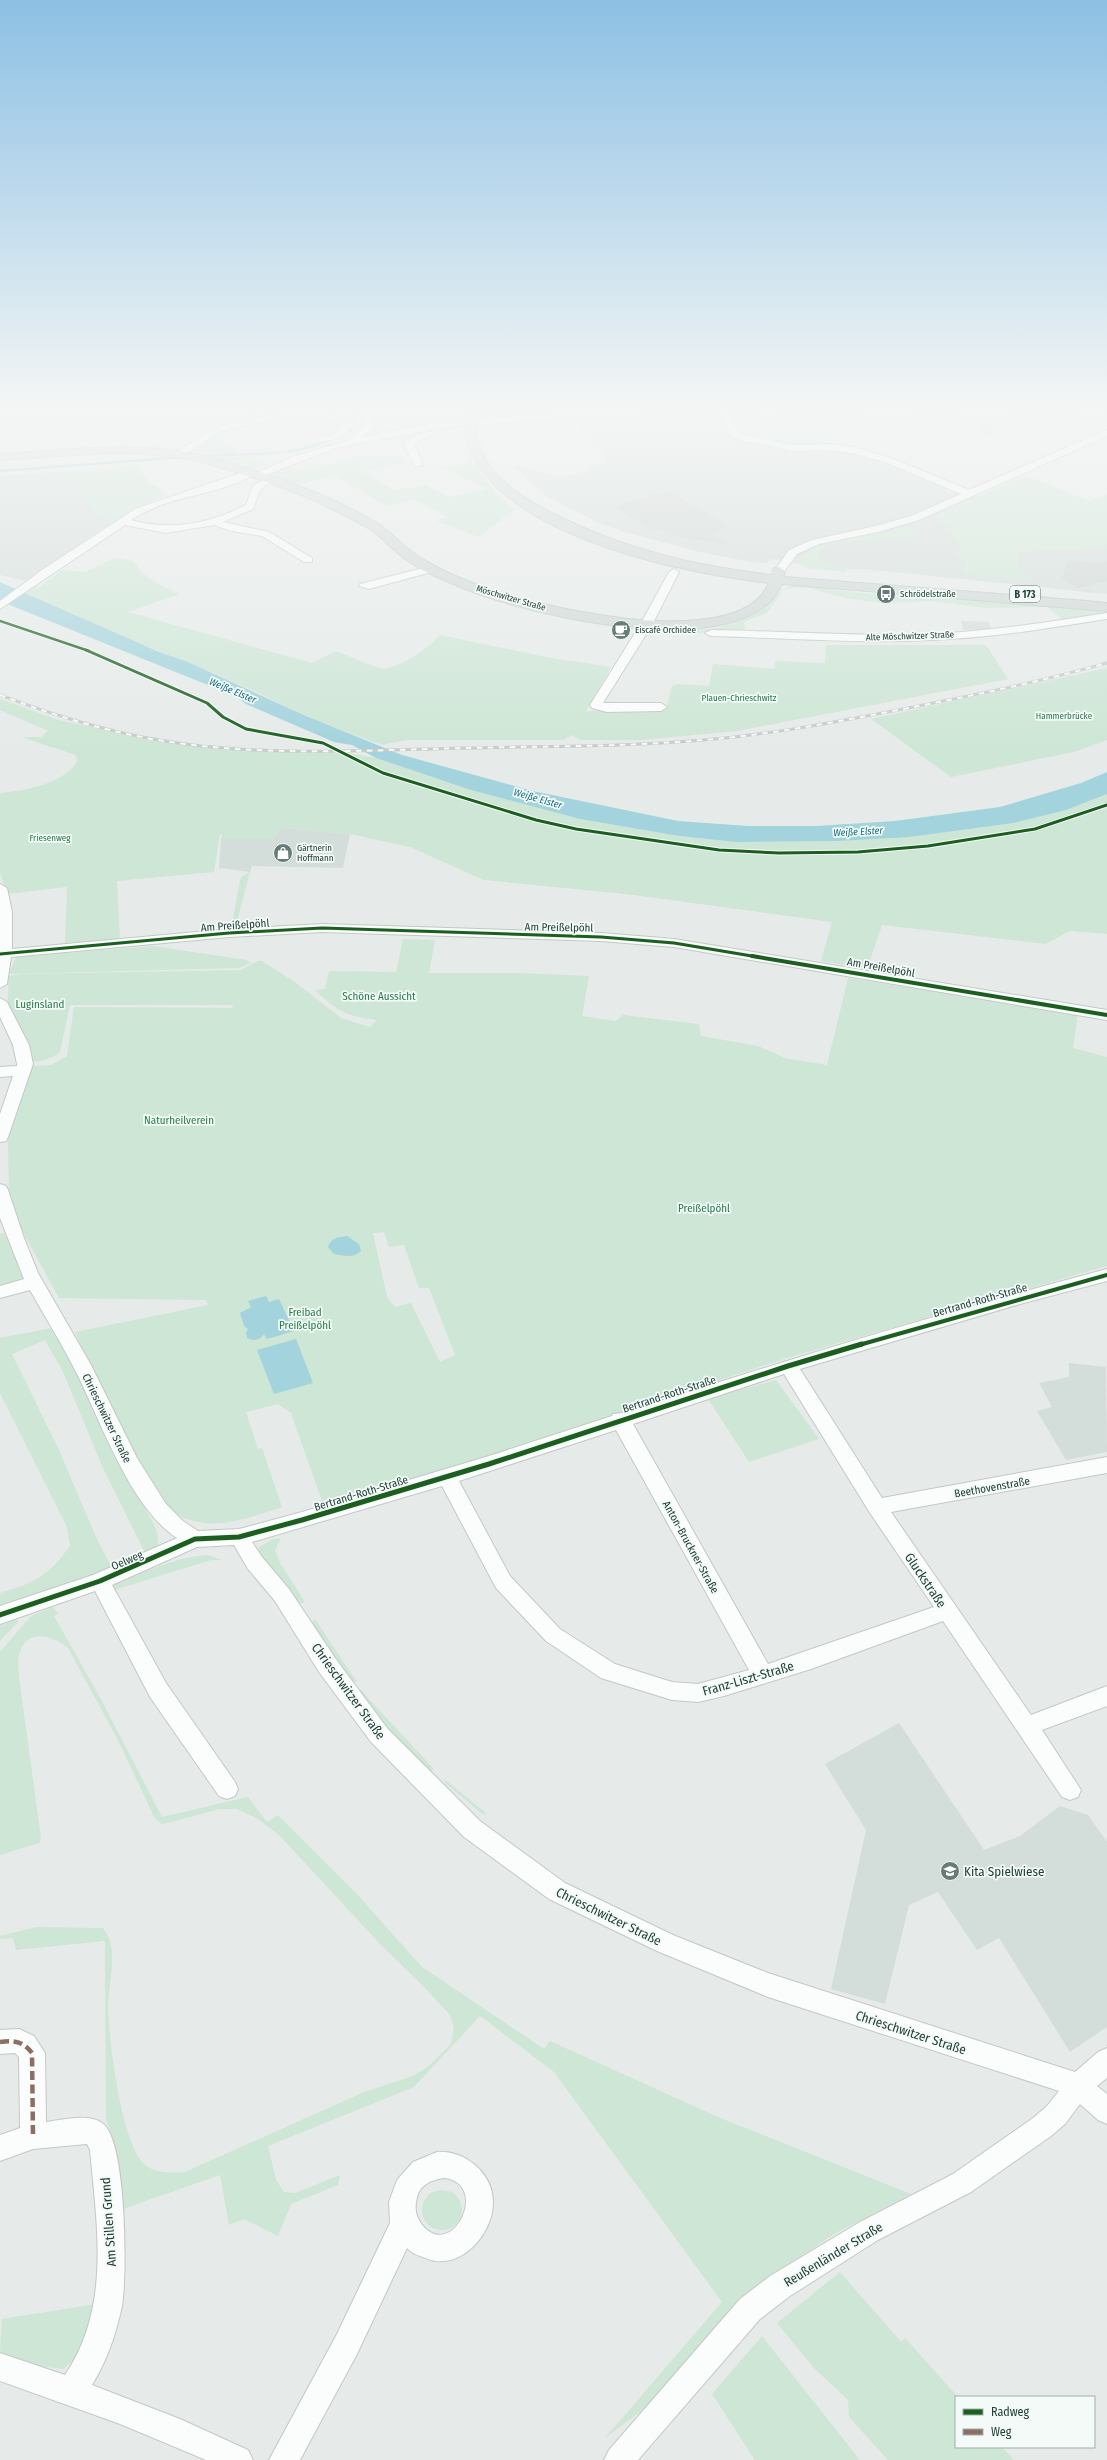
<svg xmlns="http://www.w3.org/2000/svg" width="1107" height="2460" viewBox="0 0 1107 2460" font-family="'Fira Sans Condensed',sans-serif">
<rect width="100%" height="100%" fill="#e6ebe9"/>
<!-- built -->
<g fill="#d3ddd9">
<polygon points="498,408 552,408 554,411 496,412"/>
<polygon points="699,409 717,409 728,433 744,442 794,450 838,450 882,462 914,474 949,492 979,496 1019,551 1107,547 1107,594 873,570 814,567 773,559 765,563 751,562 700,552 621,531 597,522 548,497 528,481 515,466 561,477 578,474 588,470 596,464 603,465 605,462 605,454 586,438 582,431 581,419"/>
<polygon points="56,472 111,524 45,570 24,581 0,575 0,476"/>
<polygon points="961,621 989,622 991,629 963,630"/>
<polygon points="284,828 350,834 343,868 252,866 250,872 219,868 221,839 273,839 279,829"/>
<polygon points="1069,1363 1106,1367 1107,1452 1066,1460 1037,1411 1052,1407 1039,1383 1069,1377"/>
<polygon points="899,1723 984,1850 1020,1836 1060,1806 1088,1815 1107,1842 1107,2027 1070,2052 999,1938 977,1950 938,1892 909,1905 885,2004 831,1989 866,1830 825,1764"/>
</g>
<!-- green -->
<g fill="#cde6d5" fill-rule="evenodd">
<path d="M729,408h5l3,6 44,4 -1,-10h85c-7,8 -14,16 -21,23 -30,24 -67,11 -101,5z"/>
<polygon points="911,408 963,408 967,419 914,418"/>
<polygon points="435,429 404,444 393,436"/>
<polygon points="210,435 235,447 236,454 191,452 192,448"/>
<path d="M369,455l12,2 13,-2 11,9 -43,7 31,19c11,-3 19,-1 31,-5l25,12 37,-8 -40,-20 -9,-1 31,-4 3,-7 25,38 19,14 -36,28 -42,-16 10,-4 -33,-18 -27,7 -52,-30 -37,9 -25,-8 1,-5 13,-8 14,6z"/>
<polygon points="249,456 271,465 252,469 218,459 222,457"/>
<polygon points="136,464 151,484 168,494 138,508 111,524 56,472 112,469"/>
<path d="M1025,475l64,26 18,-6v52l-88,4c-7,16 4,23 17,30l-72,-7 -1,-11 -7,-12 7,-1 -16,-23 -13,-11z"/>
<path d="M905,527l13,4v5l-8,2 -73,5 -15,5 -4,6c10,21 63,17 84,19l-57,-3 1,2 -38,-4 -9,-5v-3c17,-23 78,-28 106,-33z"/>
<path d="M115,558l19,3c7,17 30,25 45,33l-51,18 184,51 24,-12c14,5 29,13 43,17 18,4 50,-21 61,-33l112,23 59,9 -25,44 80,-1 6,-24 5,-2 32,2 4,-22 61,5 1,-8 50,2 1,-18h160l22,34 -271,52 -96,9h-60l-10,-5 -7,5h-158l-24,5 -65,-24 -65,-31 -64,-28 -58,-22 -105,-48 10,-7 4,3 23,-18 22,2z"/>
<path d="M794,585l95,11h51l156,14 8,3 -41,7 -16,-13 -61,1 -54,-7 -51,2 -36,-5 -37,-10h-16l-9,3 -16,22 -23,9 1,8 -47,3 -25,-1c11,-2 25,-2 37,-3 14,-2 28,-7 41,-13 17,-8 25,-26 43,-31z"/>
<polygon points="1107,668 1107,740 1074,752 951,777 871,719"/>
<path d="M0,699l59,21 92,19 60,8 65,4 54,-1 46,8 95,32 109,29 99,17 57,6 101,-1 229,-31 41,-16v140l-37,-3 -25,13 -163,-19 -15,44 -46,-8 11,-39 -198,-27 -150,-15 -74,-33 -60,-13 -66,-6 -5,1 -6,10h-52l1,-4 -2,-1 -6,38 -97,9 3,58 -55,4 2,-56 -60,7 -7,-22v-79c24,-2 65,-9 78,-33l-3,-5c-17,-7 -35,-10 -52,-18h18l7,-6 -48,-21z"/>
<polygon points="250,872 235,929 231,930 240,880 242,876"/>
<path d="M403,939l32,1 -6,33h89l71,3 -7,40 34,5 7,-6 76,9 2,12 57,10 27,12 42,7 21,-87 230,35 -5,35 34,9v209l-320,92 -388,128 -2,-6 -75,21 -31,-88 -13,-9 -32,8 12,37 4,-1 20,59c-45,15 -83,30 -122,-5l-68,-130 -17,-40 133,-27 -2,-5 -147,-2 -39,-71 -11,-35 -1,-52 22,-74 21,-1 16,-9 7,-49 158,1 1,-3h-163l-10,47c-9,7 -19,10 -31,10l-22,-54 2,-32 12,-2 220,-4 16,-9h5l33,21 46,36 29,9 7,-7c-31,-4 -40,-9 -62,-30l10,-1 4,-18 67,1zM384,1232l5,15 15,-2 15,43h10l26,67 -15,7 -29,-59 -16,4 -8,-10 -14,-64z"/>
<polygon points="153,946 246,960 251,963 239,968 9,974 16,957"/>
<polygon points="4,1233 26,1282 0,1289 0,1234"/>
<path d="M57,1327c25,58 49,116 81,170 8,16 25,34 19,53l-8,3 -5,-2 -41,-83 -40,-96 -18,-32 -33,14 47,96 37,87 15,29 -3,5 -108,41v-19c36,-11 47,-16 70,-47l-3,-19 -67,-134v-55z"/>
<polygon points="776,1380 819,1439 749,1462 708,1399"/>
<polygon points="281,1538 275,1550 280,1563 305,1602 294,1605 259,1552 259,1547 271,1540"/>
<path d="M208,1555l14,5h-11l-97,30 -3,-4c32,-13 63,-29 97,-31z"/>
<path d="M53,1607l5,7 -4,2 48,85 60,116 86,-20 19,25 11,-7 79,79 65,73 122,82 6,-8 168,76 193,77 -77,40 -65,45 -129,133 -35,26 117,-136 -168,-230 -74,-56 -66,71 -146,59 8,34 8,12 11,1 45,-18 -2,10 -47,19 -13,32 -34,-17 -15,6 -9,-50 -100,35 -7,-72 -7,-18 -1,-179 -89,9 -3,-12 -13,1v-3l36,-9 67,1c17,20 5,56 5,80 1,35 13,129 34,154 10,12 30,11 43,10l179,-80 49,-16 16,-10 22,-22 3,-16 -4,-13 -24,-26 -47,-46 -100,-108 -21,-16 -21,-10h-18l-51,14 -7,1 -7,-7 -36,-77 -50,-92c-13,-11 -38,-20 -47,1 -4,9 -3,18 -2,28l22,161 -2,5 -39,12v-203l31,-36z"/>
<polygon points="17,1619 18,1622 0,1641 0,1626"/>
<polygon points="315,1619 357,1682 352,1682 312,1623"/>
<path d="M361,1689l6,8 67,72 -3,2c-27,-22 -50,-49 -71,-77z"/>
<polygon points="444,1779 486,1813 484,1815 445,1783"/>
<circle cx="442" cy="2210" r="20"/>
<polygon points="840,2272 901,2342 905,2338 958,2397 956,2447 1002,2447 1014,2460 888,2460 849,2417 848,2400 814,2368 777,2323"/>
<path d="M96,2304l-18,53 -15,12c-16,-2 -52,-5 -63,-18l2,-32z"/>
<polygon points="762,2336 848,2445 860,2460 755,2460 712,2394"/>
</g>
<!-- water -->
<g fill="#a3d3dd">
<polygon points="0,582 157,651 188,662 306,716 402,755 533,791 678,821 748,826 816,826 895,821 1000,807 1081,783 1107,772 1107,794 1066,810 1013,823 909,837 837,841 736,842 679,836 580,819 471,790 376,758 352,745 334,742 246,704 235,696 0,601"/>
<path d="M347,1236l12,8 2,7c-8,8 -18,4 -27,3l-6,-7c3,-9 10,-10 19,-11z"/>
<path d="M266,1296l3,6 10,-3 15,32 -27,8 -3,-5c-5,7 -10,7 -17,4l-1,-5 2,-4 -4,-3 -4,-13 11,-6 -3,-6z"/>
<polygon points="296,1339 313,1383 274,1394 257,1350"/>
</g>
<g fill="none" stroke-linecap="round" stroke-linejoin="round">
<!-- stream -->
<g stroke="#a3d3dd" stroke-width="2.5">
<path d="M196,456c51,-3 116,4 158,-30l-1,-18"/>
<polyline points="0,471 184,457"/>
</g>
</g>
<!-- building -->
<g fill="#cdd4d2">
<polygon points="1051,408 1080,408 1081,414 1015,428 998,419"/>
<polygon points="990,421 995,435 981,435 977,424"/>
<polygon points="669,491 730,527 709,533 727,544 690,539 671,535 659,529 653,531 613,506"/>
<polygon points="1069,560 1094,563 1107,561 1107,581 1078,588 1062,578"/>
</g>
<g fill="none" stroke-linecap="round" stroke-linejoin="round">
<defs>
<g id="minor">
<polygon points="296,408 310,408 351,422 353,426 337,439 319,442 319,438 331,435 343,425 306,413 221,431 182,456 174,454 215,427 297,410"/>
<polygon points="363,408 371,408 374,427 362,437 445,421 626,408 673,408 669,411 445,427 335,448 261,477 253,475 292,457 349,440 364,426"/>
<polygon points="718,408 727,408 740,434 793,445 829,444 854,447 891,458 969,490 1104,431 1107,430 1107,436 919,520 878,532 819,544 797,554 783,573 779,574 774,571 789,550 812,540 876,526 911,516 961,494 885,462 853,453 829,450 793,451 733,438"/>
<polygon points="426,431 434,433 414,444 423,465 415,467 404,445 407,440"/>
<path d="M249,470l5,3c-11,13 -66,23 -84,29 -14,4 -26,10 -39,18 40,11 78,4 115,-15l7,-19 16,-10 5,3 -14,11 -7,19 -30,13 46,10 43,26v4h-8l-42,-26 -31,-5 -17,-6 -48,8 -41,-8 -125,84v-8l42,-31 93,-61z"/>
<polygon points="431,566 435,567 435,571 369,589 359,586 360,584"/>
<polygon points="674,569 679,572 652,625 603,703 661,703 667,707 661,711 607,712 592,708 590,705 640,625 669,572"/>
<path d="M1107,613v6c-58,9 -116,19 -175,21 -73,4 -147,-2 -221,-4l-6,-3 6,-3c74,1 148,7 221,4 59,-3 117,-12 175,-21z"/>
<polygon points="0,884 7,888 12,912 12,949 229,929 322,924 601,933 674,939 1107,1010 1107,1020 674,947 601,941 322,932 229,937 11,957 7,984 0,988"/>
<polygon points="0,998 7,1002 29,1045 33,1064 8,1137 6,1141 0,1142 0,1114 13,1076 0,1077 0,1067 17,1066 17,1064 13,1045 0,1017"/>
<path d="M0,1184l6,2 2,4 16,48 14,35 53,92 46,93 29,46 17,17 15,10 41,-2 63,-17 187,-56 123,-40 1,-2 10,-1c160,-52 321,-101 484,-144v12l-87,23 -220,65 82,129 225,-41v16l-216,39 140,203 76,-29v20l-65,24 39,60 -3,7 -8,3 -8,-3 -119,-176 -132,48 -87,27 -26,6 -26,-2 -71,-22 -55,-37 -50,-53 -54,-102 -190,56 10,15 27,32 46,69 52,70 93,93 85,62 108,52 95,38 307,99 23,-20 9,-4v30l-10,8 10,8v30l-9,-4 -18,-16 -15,20 -14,12 -80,56 -93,48 -88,56 -30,23 -122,141h-34l5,-10 131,-151 30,-23 90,-54 93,-48 80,-56 14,-12 12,-15 -291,-94 -111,-46 -108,-52 -85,-62 -93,-95 -52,-70 -44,-71 -27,-32 -14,-24 -37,2 -85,38 54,98 69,99 3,7 -3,7 -8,3 -8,-3 -69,-99 -55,-106 -95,33v-18l93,-31 84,-37c-47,-30 -76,-117 -101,-166 -14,-28 -31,-55 -46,-82l-30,8v-12l24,-7 -24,-61zM784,1374l86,139 64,94 -166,57 -135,-240zM616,1430l133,240 -51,14 -26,-2 -57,-18 -55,-35 -50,-53 -51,-95z"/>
<path d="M19,2029l15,7 11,17 1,69c16,-2 42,-9 56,1 25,16 25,153 20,183 -6,28 -15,55 -30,79l88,34 68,31 5,10h-47l-86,-36 -120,-43v-28l65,22c46,-68 32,-148 25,-225l-3,-6 -54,5 -33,12v-26l20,-7 -1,-71 -4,-4 -15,1v-24z"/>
<path d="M437,2152c27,-2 55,20 56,49 1,32 -32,70 -65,58 -8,-3 -16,-5 -21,-11l-50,106 -57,106h-31l68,-126 53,-111 -1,-21 8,-22 16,-18zM445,2178c45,7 8,82 -22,48 -7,-9 -9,-17 -6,-28 2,-13 16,-19 28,-20z"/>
</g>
<g id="major">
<polygon points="480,408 491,408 488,415 484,416 478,413"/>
<path d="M470,427l6,3c2,13 6,26 14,36 17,23 43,38 68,50 68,34 139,50 214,59l2,-7 5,-1 6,4 -1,6 303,24 20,2v8l-325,-27c-37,84 -255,31 -319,4 -21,-8 -42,-17 -60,-31 -12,-9 -22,-21 -35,-29 -51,-30 -107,-50 -164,-65 -67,-18 -136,-6 -204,-3v-6c71,-4 143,-15 213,4 56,16 113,35 164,65 13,8 23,20 35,29 18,13 38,22 58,30 56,23 268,75 299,1 -89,-11 -284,-48 -305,-153z"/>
</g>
</defs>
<!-- minor casing -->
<use href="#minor" stroke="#c3c8c6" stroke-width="2"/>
<!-- major casing -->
<use href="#major" stroke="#bdc7c4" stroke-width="2"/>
<!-- minor -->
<use href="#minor" fill="#fbfcfc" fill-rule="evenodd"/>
<!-- major -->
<use href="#major" fill="#ced7d5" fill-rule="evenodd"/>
<defs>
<path id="rail" d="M0,695c60,23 121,41 185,49 93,12 188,6 281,4 79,-2 158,-1 237,-8 64,-5 127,-17 190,-29 72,-14 143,-28 214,-48"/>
</defs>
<!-- rail casing -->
<use href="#rail" stroke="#c7ccca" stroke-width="3"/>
<!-- rail -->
<use href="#rail" stroke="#f4faf7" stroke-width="2" stroke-dasharray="5.5" stroke-linecap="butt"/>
<defs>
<polyline id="major-bridge" points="470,430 473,414"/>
</defs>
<!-- major-bridge casing -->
<use href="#major-bridge" stroke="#bdc7c4" stroke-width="14" stroke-linecap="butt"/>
<!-- major-bridge -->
<use href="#major-bridge" stroke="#ced7d5" stroke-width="12"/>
<!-- quiet -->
<path stroke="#8d6e63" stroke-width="4.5" stroke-dasharray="9 4.5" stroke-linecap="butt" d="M0,2042c14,-2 23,-1 32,11l1,83"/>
<defs>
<polyline id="cycleway-far3" points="0,621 89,651"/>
<g id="cycleway-far2">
<polyline points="86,650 207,703 223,717 246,729 323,743 383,773 536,820 576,829 719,850 779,853 858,852 928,846 1035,829 1107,805"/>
<polyline points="0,954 229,933 322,928 601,937 674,943 758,957"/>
</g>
<g id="cycleway-far1">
<polyline points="752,956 1107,1015"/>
<polyline points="859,1345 1107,1275"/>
</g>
<polyline id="cycleway" points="0,1615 100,1581 195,1539 239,1537 302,1520 489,1464 788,1366 862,1344"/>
</defs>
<!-- cycleway-far3 casing -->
<use href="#cycleway-far3" stroke="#f4faf7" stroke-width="4"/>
<!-- cycleway-far2 casing -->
<use href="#cycleway-far2" stroke="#f4faf7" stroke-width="5"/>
<!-- cycleway-far1 casing -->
<use href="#cycleway-far1" stroke="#f4faf7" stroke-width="6"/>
<!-- cycleway casing -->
<use href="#cycleway" stroke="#f4faf7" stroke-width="8"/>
<!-- cycleway-far3 -->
<use href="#cycleway-far3" stroke="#1b5e20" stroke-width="2.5"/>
<!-- cycleway-far2 -->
<use href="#cycleway-far2" stroke="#1b5e20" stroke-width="3"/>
<!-- cycleway-far1 -->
<use href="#cycleway-far1" stroke="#1b5e20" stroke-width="4"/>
<!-- cycleway -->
<use href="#cycleway" stroke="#1b5e20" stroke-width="5"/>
</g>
<!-- sky -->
<linearGradient id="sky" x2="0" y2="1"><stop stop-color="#8cc0e4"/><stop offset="0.54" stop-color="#f4f6f5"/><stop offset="1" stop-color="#f4f6f5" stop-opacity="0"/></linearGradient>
<rect width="1107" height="753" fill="url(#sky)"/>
<!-- icons -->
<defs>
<symbol id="bus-disc" viewBox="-11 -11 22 22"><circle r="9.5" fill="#657c77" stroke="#f4faf7"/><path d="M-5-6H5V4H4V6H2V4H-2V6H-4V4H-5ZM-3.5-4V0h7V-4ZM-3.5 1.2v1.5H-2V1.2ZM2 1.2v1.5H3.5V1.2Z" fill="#fff"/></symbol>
<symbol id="cafe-disc" viewBox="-11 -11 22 22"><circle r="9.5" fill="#657c77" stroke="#f4faf7"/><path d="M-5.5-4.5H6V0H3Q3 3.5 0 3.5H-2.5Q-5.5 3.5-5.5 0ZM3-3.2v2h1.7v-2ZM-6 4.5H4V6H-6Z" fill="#fff"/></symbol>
<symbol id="shop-disc" viewBox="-11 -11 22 22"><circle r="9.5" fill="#657c77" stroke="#f4faf7"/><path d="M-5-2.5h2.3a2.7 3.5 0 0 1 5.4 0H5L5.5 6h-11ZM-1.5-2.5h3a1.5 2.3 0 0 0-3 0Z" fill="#fff"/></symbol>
<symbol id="school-disc" viewBox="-11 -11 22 22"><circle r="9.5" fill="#657c77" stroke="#f4faf7"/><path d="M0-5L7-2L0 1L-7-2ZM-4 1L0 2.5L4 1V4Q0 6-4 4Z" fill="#fff"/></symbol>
</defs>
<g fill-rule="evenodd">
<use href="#bus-disc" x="875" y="583" width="22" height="22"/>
<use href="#cafe-disc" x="610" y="619" width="22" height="22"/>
<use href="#shop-disc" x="272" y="842" width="22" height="22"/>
<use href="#school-disc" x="939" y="1860" width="22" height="22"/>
</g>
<g text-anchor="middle" stroke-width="3.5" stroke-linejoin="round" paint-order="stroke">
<!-- far-poi labels -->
<g font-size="9" fill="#204139" stroke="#f4faf7" text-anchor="start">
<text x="900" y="597">Schrödelstraße</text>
<text x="635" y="633">Eiscafé Orchidee</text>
<text x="297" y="851">Gärtnerin<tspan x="297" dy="10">Hoffmann</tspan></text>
</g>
<!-- far-street labels -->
<g font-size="9" fill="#204139" stroke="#f4faf7">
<text transform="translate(511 598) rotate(16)" y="3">Möschwitzer Straße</text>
<text transform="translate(910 636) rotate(-2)" y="3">Alte Möschwitzer Straße</text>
</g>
<!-- far-park labels -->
<g font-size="9" fill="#267c4a" stroke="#f4faf7">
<text x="739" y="701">Plauen-Chrieschwitz</text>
<text x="1064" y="719">Hammerbrücke</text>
<text x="50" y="841">Friesenweg</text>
</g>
<!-- shield labels -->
<rect fill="#f4faf7" stroke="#607872" stroke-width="1" x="1010" y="586" width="30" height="16" rx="3"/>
<g font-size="10" font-weight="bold" fill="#204139">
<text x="1025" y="598">B 173</text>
</g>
<!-- far-water labels -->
<g font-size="10" font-style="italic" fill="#146e83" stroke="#f4faf7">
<text transform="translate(233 690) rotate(23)" y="4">Weiße Elster</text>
<text transform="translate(538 798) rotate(16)" y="4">Weiße Elster</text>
<text transform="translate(858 831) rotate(-3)" y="4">Weiße Elster</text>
</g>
<!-- street labels -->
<g font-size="11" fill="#204139" stroke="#f4faf7">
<text transform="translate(235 925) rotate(-4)" y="4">Am Preißelpöhl</text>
<text transform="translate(559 927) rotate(1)" y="4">Am Preißelpöhl</text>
<text transform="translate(881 967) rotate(10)" y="4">Am Preißelpöhl</text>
<text transform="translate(980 1300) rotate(-16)" y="4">Bertrand-Roth-Straße</text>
<text transform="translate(669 1394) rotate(-18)" y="4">Bertrand-Roth-Straße</text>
<text transform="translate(107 1418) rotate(64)" y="4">Chrieschwitzer Straße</text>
<text transform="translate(992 1487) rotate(-10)" y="4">Beethovenstraße</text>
<text transform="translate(361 1493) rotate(-17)" y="4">Bertrand-Roth-Straße</text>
<text transform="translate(691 1547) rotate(61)" y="4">Anton-Bruckner-Straße</text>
<text transform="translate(127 1560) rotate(-23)" y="4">Oelweg</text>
</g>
<!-- park labels -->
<g font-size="11" fill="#267c4a" stroke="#f4faf7">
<text x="379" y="1000">Schöne Aussicht</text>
<text x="40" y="1008">Luginsland</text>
<text x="179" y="1124">Naturheilverein</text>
<text x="704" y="1212">Preißelpöhl</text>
<text x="305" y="1316">Freibad<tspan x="305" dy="13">Preißelpöhl</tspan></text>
</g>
<!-- near-street labels -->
<g font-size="13" fill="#204139" stroke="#f4faf7">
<text transform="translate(926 1580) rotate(56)" y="5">Gluckstraße</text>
<text transform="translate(748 1678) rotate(-16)" y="5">Franz-Liszt-Straße</text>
<text transform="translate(349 1691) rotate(54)" y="5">Chrieschwitzer Straße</text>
<text transform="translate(609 1916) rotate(26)" y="5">Chrieschwitzer Straße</text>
<text transform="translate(911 2032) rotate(18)" y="5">Chrieschwitzer Straße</text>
<text transform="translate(108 2222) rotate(-94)" y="5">Am Stillen Grund</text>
<text transform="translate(833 2254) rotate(-31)" y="5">Reußenländer Straße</text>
</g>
<!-- near-poi labels -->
<g font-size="13" fill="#204139" stroke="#f4faf7" text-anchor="start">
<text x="964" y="1876">Kita Spielwiese</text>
</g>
</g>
<!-- legend -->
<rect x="955" y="2396" width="140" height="52" fill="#f4faf7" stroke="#9fb0ab"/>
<rect x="963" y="2409" width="20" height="6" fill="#1b5e20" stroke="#9fb0ab"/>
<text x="991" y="2416" font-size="12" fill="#204139">Radweg</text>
<rect x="963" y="2429" width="20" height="6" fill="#8d6e63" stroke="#9fb0ab"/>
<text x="991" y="2436" font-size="12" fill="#204139">Weg</text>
</svg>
